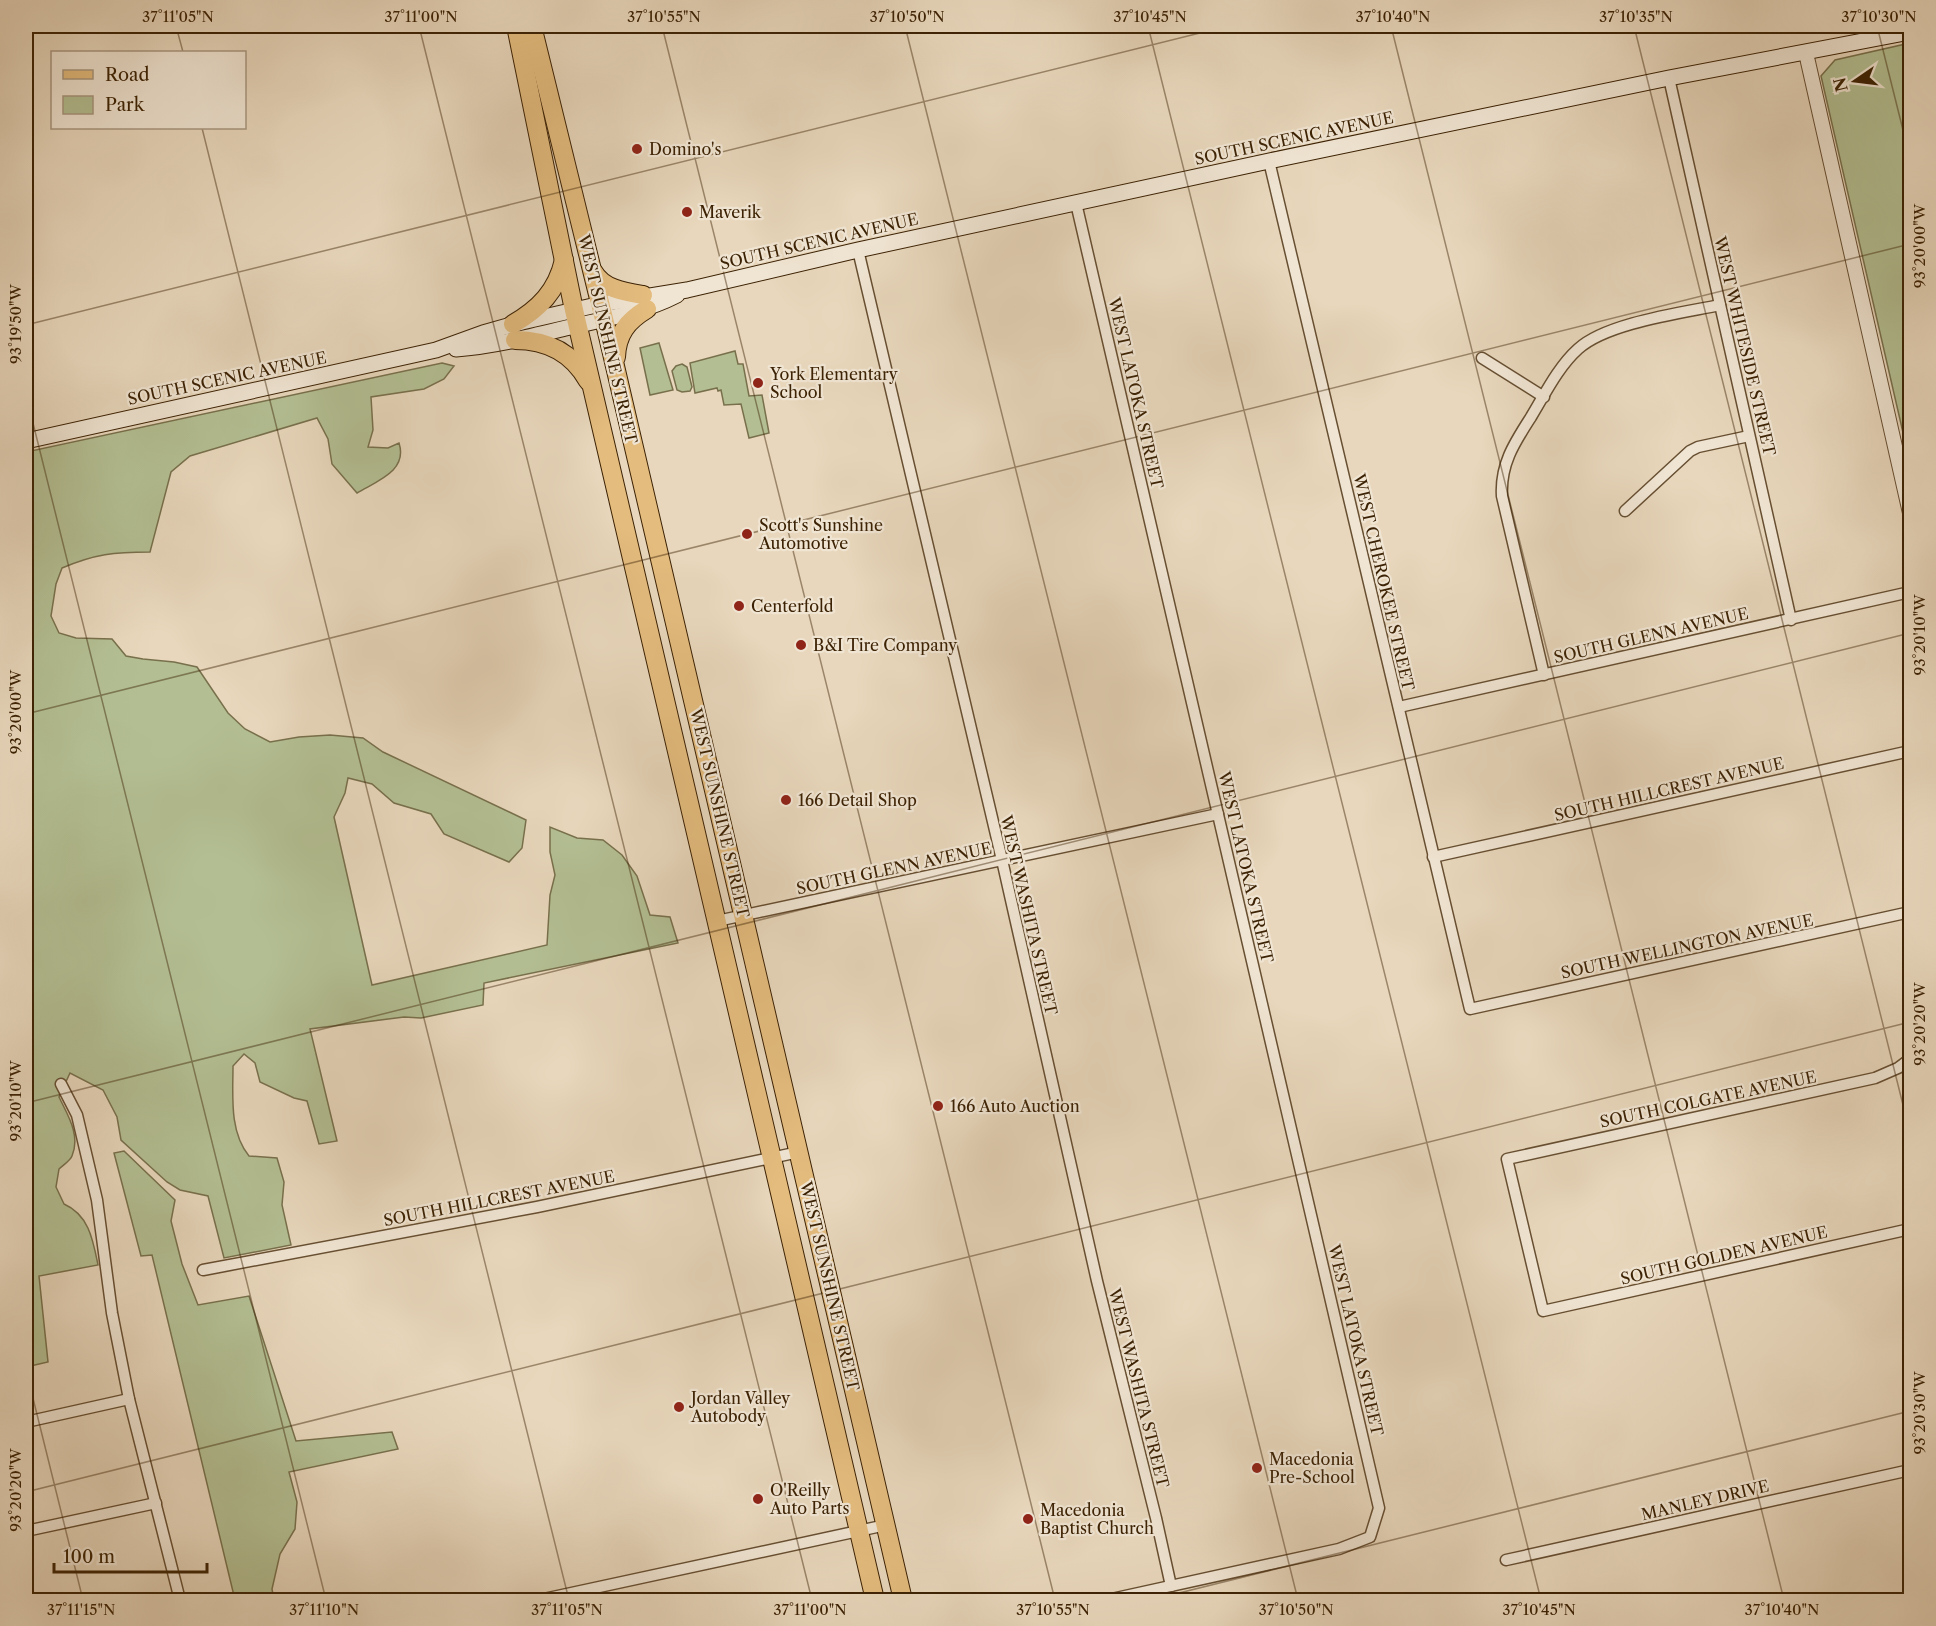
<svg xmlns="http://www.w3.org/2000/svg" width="1936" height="1626" viewBox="0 0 1936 1626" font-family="'Libre Caslon Text',serif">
<rect width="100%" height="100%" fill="#e8d7bc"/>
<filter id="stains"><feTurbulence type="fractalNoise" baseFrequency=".00333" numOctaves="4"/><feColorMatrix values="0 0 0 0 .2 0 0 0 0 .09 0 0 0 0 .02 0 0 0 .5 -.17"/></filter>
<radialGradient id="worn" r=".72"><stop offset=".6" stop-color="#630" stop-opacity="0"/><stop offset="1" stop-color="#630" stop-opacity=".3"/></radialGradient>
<!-- green -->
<g fill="#b3bf93" stroke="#78704c" stroke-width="1.5">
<polygon points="1910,43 1910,463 1821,76 1835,60"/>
<polygon points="659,343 673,390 650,395 640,348"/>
<polygon points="735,351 738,364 743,364 749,396 762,395 769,433 749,438 741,404 724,405 721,390 718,391 717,388 695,393 690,363"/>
<path d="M442,363l12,3 -10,13 -20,10 -53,8 2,33 -5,17 20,1 11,-5c9,28 -22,38 -42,50l-25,-29 -4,-25 -11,-21 -127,38 -19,16 -21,80c-36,0 -55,2 -88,16l-6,16 -5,32 8,17 17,5 36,1 14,17 17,3 31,3 23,5 31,46 17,16 25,13 29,-5 31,-2 33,3 20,14 143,68 -4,28 -13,14 -65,-28 -13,-20 -37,-11 -22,-19 -24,-6 -3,15 -11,24 38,168 175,-40 3,-50 5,-20 -5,-23v-25l27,11 26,2 19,15 15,21 13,39 20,2 8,26 -194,40 -1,22 -62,13 -17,-1 -94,12 27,112 -18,3 -12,-43 -13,-3 -34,-16 -5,-19 -11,-9 -11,12c0,29 -4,66 16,90l28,2 7,24 -2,23 9,40 -67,13 -16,-62 -28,-6 -13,-8 -46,-42 -4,-23 -14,-27 -33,-17 -11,24c8,17 22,38 13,59 -2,5 -9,9 -13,13l-3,18 8,17c25,11 29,36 34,61l-59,11 9,86 -22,5v-915z"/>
<polygon points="682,364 687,367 692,387 690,391 682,392 677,390 672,371 676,366"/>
<polygon points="124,1151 175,1200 171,1221 182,1264 198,1305 249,1296 296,1441 392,1432 398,1449 289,1472 297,1502 295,1529 280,1554 272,1589 274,1600 235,1600 152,1255 141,1256 114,1153"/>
</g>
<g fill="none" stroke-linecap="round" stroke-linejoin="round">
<defs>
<g id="minor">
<polyline points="1669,78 1791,620"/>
<polyline points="1269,161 1470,1009 1910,912"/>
<polyline points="1076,203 1379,1508 1370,1537 1339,1549 1107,1600"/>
<polyline points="858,250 1002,860 1097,1281 1156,1518 1171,1586"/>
<polyline points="1482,358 1544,397"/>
<polyline points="1625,511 1690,451 1698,447 1749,436"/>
<path d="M1544,675l-42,-179c-2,-32 13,-54 29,-79 14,-23 27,-50 47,-68 28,-26 103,-36 142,-44"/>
<polyline points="1399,707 1910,592"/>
<polyline points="1433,857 1910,751"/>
<polyline points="717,921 1218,814"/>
<polyline points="1910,1059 1898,1068 1875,1078 1507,1159 1543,1311 1910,1229"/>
<polyline points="61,1084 77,1115 97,1200 112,1313 129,1399 180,1600"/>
<polyline points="203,1270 537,1207 799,1152"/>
<polyline points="26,1422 129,1399"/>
<polyline points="26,1531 156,1503"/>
<polyline points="1506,1560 1910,1470"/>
<polyline points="539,1600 886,1525"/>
</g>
<polyline id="tertiary" points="1806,53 1910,513"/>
<g id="secondary">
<path d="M456,349c39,-3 77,-13 114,-22 36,-8 74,-15 107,-32"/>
<polyline points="26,441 436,350 483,333 522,322 601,304 687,290 858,250 1269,161 1669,78 1910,32"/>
</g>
<g id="primary">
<polyline points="516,26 574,310 875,1600"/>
<polyline points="532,26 604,319 903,1600"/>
<path d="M593,271c10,18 31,21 50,24"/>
<path d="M513,324c26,-15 44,-33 51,-64"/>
<path d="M515,340c32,0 57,12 73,41"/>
<path d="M616,357c1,-23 11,-36 31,-48"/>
</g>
</defs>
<!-- minor casing -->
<use href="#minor" stroke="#674f32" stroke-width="13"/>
<!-- tertiary casing -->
<use href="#tertiary" stroke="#674f32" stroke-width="16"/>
<!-- secondary casing -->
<use href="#secondary" stroke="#3c2204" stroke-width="17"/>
<!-- primary casing -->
<use href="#primary" stroke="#3c2204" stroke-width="20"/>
<!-- minor -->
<use href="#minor" stroke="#f0e5d3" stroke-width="10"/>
<!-- tertiary -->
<use href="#tertiary" stroke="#f0e5d3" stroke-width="14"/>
<!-- secondary -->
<use href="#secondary" stroke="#f0e5d3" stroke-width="15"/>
<!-- primary -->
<use href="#primary" stroke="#e4bc7e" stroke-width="18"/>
</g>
<!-- ticks -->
<path fill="none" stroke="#3c2204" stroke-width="1.5" stroke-opacity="0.45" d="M176,26l7,26M419,26l393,1574M662,26l393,1574M905,26l393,1574M1148,26l393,1574M1391,26l393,1574M1634,26l276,1107M1877,26l33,132M202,128l367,1472M26,325l1202,-299M26,395l300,1205M26,714l1884,-470M26,1103l1884,-470M26,1370l57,230M26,1492l1884,-470M1151,1600l759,-189"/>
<!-- markers -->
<g fill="#8f2418" stroke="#f0e5d3" stroke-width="2">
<circle cx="637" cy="149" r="6"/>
<circle cx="687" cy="212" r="6"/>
<circle cx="758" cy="383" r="6"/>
<circle cx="747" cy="534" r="6"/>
<circle cx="739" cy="606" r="6"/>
<circle cx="801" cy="645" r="6"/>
<circle cx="786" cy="800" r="6"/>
<circle cx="938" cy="1106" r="6"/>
<circle cx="679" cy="1407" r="6"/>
<circle cx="1257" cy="1468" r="6"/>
<circle cx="758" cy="1499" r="6"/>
<circle cx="1028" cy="1519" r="6"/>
</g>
<g text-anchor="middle" stroke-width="4.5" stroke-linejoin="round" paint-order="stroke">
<!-- street labels -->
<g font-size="16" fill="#3c2204" stroke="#f0e5d3">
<text transform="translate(1294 138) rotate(-12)" y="6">SOUTH SCENIC AVENUE</text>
<text transform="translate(819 241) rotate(-13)" y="6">SOUTH SCENIC AVENUE</text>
<text transform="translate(608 339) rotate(77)" y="6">WEST SUNSHINE STREET</text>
<text transform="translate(1745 346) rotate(77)" y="6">WEST WHITESIDE STREET</text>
<text transform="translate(227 378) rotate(-12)" y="6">SOUTH SCENIC AVENUE</text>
<text transform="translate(1136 393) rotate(77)" y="6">WEST LATOKA STREET</text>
<text transform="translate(1384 582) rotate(77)" y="6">WEST CHEROKEE STREET</text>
<text transform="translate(1651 635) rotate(-13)" y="6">SOUTH GLENN AVENUE</text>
<text transform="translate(1669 789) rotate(-13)" y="6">SOUTH HILLCREST AVENUE</text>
<text transform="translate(720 813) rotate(77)" y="6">WEST SUNSHINE STREET</text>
<text transform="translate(1246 867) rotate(77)" y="6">WEST LATOKA STREET</text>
<text transform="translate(894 868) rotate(-12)" y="6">SOUTH GLENN AVENUE</text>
<text transform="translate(1029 915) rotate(77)" y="6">WEST WASHITA STREET</text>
<text transform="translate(1687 946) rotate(-12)" y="6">SOUTH WELLINGTON AVENUE</text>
<text transform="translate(1708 1099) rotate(-12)" y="6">SOUTH COLGATE AVENUE</text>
<text transform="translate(499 1198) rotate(-11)" y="6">SOUTH HILLCREST AVENUE</text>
<text transform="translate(1724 1255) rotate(-13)" y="6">SOUTH GOLDEN AVENUE</text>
<text transform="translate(830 1286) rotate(77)" y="6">WEST SUNSHINE STREET</text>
<text transform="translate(1356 1340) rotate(77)" y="6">WEST LATOKA STREET</text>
<text transform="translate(1139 1388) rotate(76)" y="6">WEST WASHITA STREET</text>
<text transform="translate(1705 1500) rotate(-13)" y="6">MANLEY DRIVE</text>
</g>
<!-- poi labels -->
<g font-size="16" fill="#3c2204" stroke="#f0e5d3" text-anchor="start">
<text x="649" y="155">Domino's</text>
<text x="699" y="218">Maverik</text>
<text x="770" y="380">York Elementary<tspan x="770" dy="18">School</tspan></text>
<text x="759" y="531">Scott's Sunshine<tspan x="759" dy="18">Automotive</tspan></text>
<text x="751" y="612">Centerfold</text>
<text x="813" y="651">B&amp;I Tire Company</text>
<text x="798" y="806">166 Detail Shop</text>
<text x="950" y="1112">166 Auto Auction</text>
<text x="691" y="1404">Jordan Valley<tspan x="691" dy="18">Autobody</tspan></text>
<text x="1269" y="1465">Macedonia<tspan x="1269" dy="18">Pre-School</tspan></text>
<text x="770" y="1496">O'Reilly<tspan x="770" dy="18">Auto Parts</tspan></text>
<text x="1040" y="1516">Macedonia<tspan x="1040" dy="18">Baptist Church</tspan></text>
</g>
</g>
<!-- margin -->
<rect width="1936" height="1626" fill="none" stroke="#e8d7bc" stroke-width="66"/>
<!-- legend -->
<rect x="51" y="51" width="195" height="78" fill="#f0e5d3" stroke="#a89780" stroke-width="1.5"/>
<rect x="63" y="70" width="30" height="9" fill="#e4bc7e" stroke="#a89780" stroke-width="1.5"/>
<text x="105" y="81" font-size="18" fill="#3c2204">Road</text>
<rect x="63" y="96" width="30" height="18" fill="#b3bf93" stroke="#a89780" stroke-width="1.5"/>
<text x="105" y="111" font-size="18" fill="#3c2204">Park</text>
<!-- north arrow -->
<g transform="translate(1855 81) rotate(256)" stroke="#f0e5d3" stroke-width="4.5" paint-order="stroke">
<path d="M0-4.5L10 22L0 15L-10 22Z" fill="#3c2204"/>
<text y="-9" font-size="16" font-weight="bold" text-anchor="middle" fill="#3c2204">N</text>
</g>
<!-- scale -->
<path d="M54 1563v9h153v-9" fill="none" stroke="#3c2204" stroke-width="3"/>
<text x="63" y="1563" font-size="18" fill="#3c2204" stroke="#f0e5d3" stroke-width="4.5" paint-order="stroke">100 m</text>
<rect x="33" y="33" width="1870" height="1560" fill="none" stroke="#3c2204" stroke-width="2"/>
<g font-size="15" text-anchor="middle" fill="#3c2204">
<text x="178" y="22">37°11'05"N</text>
<text x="421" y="22">37°11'00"N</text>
<text x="664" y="22">37°10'55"N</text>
<text x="907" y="22">37°10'50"N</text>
<text x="1150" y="22">37°10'45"N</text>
<text x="1393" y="22">37°10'40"N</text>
<text x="1636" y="22">37°10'35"N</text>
<text x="1879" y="22">37°10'30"N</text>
<text transform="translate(1920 246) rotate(-90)" y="5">93°20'00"W</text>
<text transform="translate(16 324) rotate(-90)" y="5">93°19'50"W</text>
<text transform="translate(1920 635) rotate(-90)" y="5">93°20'10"W</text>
<text transform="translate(16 712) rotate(-90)" y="5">93°20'00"W</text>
<text transform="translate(1920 1024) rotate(-90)" y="5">93°20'20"W</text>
<text transform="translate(16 1101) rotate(-90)" y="5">93°20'10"W</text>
<text transform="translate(1920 1413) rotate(-90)" y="5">93°20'30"W</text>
<text transform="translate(16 1490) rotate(-90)" y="5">93°20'20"W</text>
<text x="81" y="1615">37°11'15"N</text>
<text x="324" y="1615">37°11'10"N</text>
<text x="567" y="1615">37°11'05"N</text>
<text x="810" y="1615">37°11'00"N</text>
<text x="1053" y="1615">37°10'55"N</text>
<text x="1296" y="1615">37°10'50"N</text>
<text x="1539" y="1615">37°10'45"N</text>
<text x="1782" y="1615">37°10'40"N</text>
</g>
<rect width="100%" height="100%" filter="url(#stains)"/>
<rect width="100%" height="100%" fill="url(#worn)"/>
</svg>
